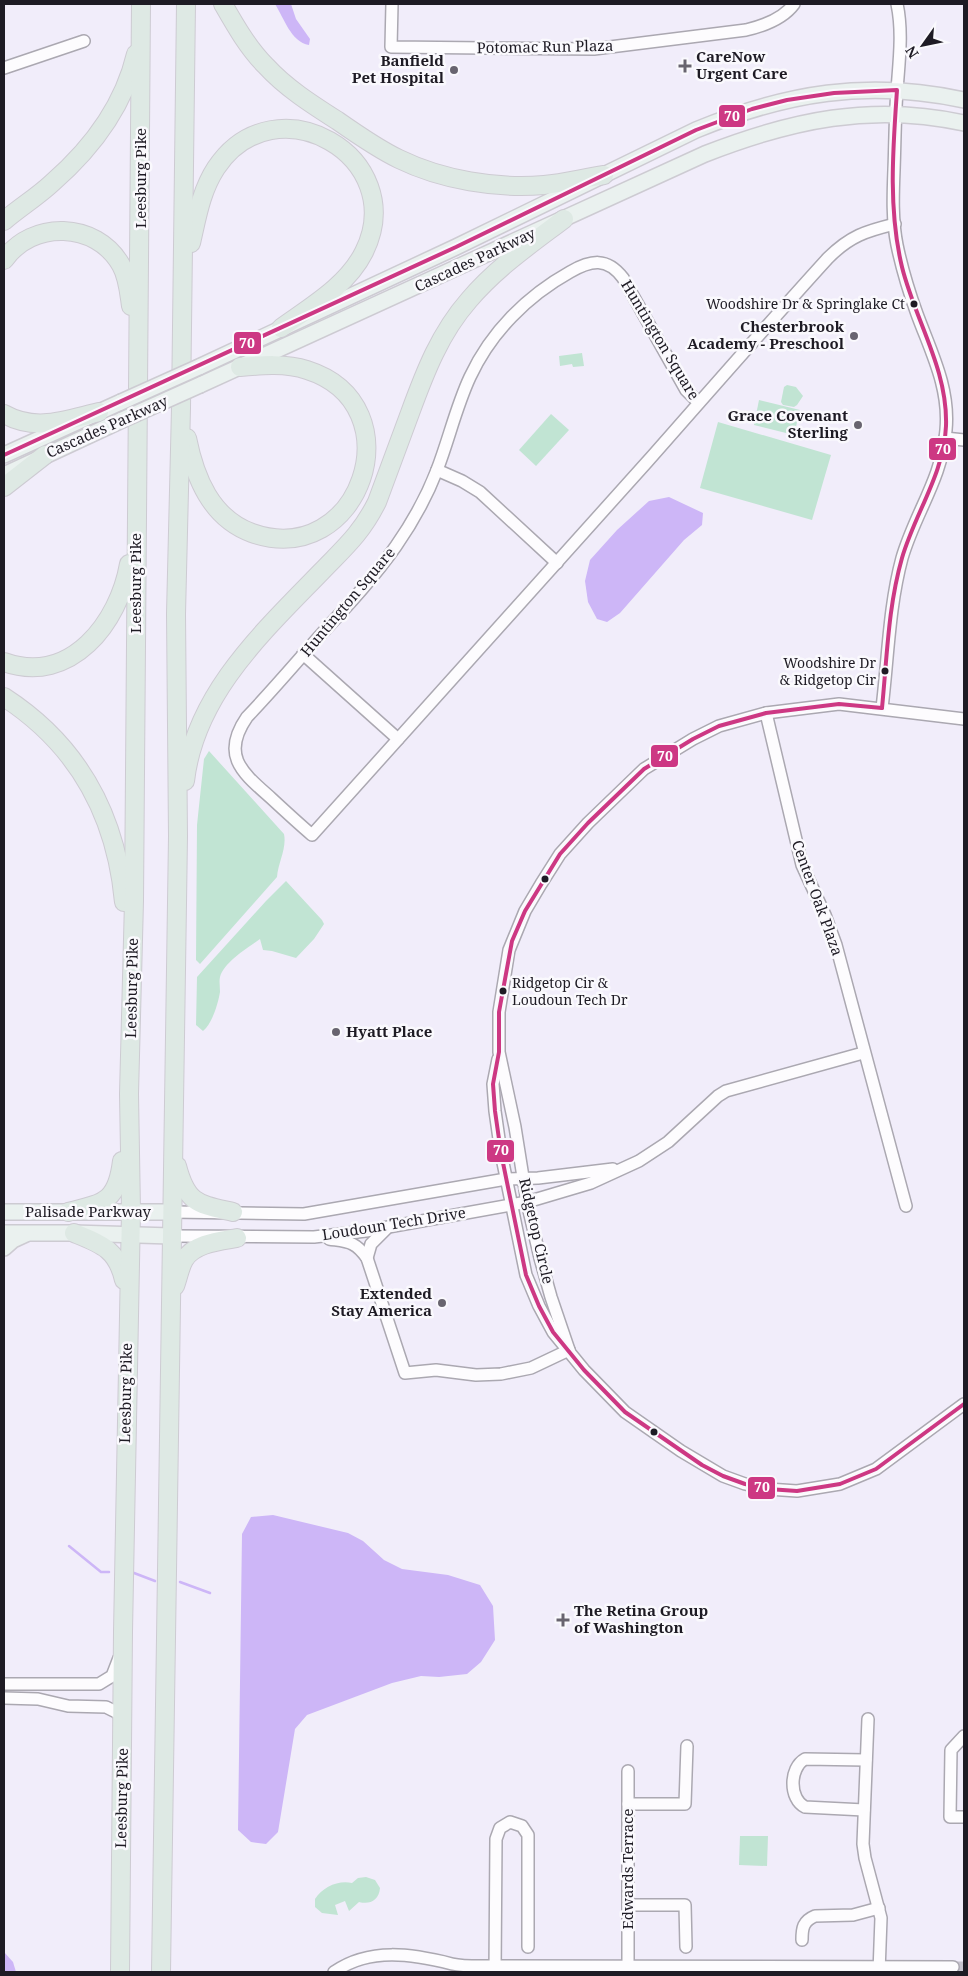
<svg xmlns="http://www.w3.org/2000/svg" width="968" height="1976" viewBox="0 0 968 1976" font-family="'Noto Serif',serif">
<rect width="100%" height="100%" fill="#f1edfa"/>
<!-- green -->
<g fill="#c1e4d3">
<polygon points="582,353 584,366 573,367 572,364 560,366 559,356"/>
<polygon points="787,385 796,387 803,396 797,405 794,407 783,405 781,402 784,387"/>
<polygon points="759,400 800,410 794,435 754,425"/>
<polygon points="551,414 569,430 536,466 519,450"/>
<polygon points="718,422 831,455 812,520 700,488"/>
<path d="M209,751l75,83c3,14 -6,29 -7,43l-77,87 -4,-4 1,-135 7,-66z"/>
<path d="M286,881l36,39 2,4 -10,15 -18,19 -24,-7 -9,-1 -3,-11c-11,8 -36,23 -40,38 -1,4 0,10 0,15 -2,12 -8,32 -17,39l-7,-6 1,-48 69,-76z"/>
<polygon points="740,1836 768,1836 767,1866 739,1865"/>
<path d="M366,1877l9,3 5,8c-1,12 -10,17 -21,14l-10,9 -4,-10 -10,4 3,10 -16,-2 -7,-6v-8c8,-12 23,-19 37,-16l6,-5z"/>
</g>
<!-- water -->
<g fill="#cdb6f7">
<path d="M275,4h16l5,15 14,20 -1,6c-18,-3 -25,-27 -34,-41z"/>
<polygon points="669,497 703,513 702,525 684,540 620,613 607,622 597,619 588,602 585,581 590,560 617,530 649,501"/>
<polygon points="273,1515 348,1533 363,1541 384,1560 402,1569 448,1575 480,1585 493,1606 495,1640 481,1662 467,1674 439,1677 421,1676 392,1683 307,1715 295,1729 278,1832 266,1844 251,1842 238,1830 242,1534 251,1517"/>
<polygon points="4,1952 13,1962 16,1972 4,1972"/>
</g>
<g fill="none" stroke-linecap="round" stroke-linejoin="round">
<!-- stream -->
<g stroke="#cdb6f7" stroke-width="2.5">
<polyline points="69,1546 101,1572 109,1572"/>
<polyline points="134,1573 155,1581"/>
<polyline points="180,1582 210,1593"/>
</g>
<!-- minor-tunnel -->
<polyline stroke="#c7c3cf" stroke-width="11" stroke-dasharray="11 5.5" stroke-linecap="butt" points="953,1967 964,1967"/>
<defs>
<g id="minor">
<path d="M392,4l-1,43 203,2 152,-19c17,-4 37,-11 48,-26"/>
<polyline points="4,68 84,41"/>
<path d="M699,403l-13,-13 -63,-112c-16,-21 -32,-18 -53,-6 -43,24 -79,60 -100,105 -14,30 -21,62 -33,93 -10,26 -25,53 -41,76 -21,30 -46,57 -71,84 -26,29 -51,59 -78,87 -27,39 -4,56 24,81 14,13 27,25 41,37l335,-373c60,-68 120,-137 181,-204 22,-22 38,-27 67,-34"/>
<polyline points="945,438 964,440"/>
<polyline points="437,470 462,481 480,492 557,563"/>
<polyline points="303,654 398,739"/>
<path d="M882,708c6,-49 7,-102 20,-150 13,-45 40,-79 44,-128 4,-42 -15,-78 -29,-116 -8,-22 -15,-45 -20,-69 -5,-25 -4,-50 -3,-75 1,-27 1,-53 3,-80 2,-28 6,-58 0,-86"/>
<polyline points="766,713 802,865 825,915 836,945 906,1206"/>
<polyline points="498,1059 493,1084 495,1111 501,1153 526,1275 539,1306 553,1332 584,1370 625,1412 681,1451 723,1476 745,1484 768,1489 797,1491 840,1484 876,1469 964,1404"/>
<polyline points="172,1212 304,1214 506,1179 538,1178 613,1169"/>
<polyline points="171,1236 314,1237 366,1231 527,1202 591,1183 639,1161 668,1142 718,1096 726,1091 863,1053"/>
<path d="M329,1239c19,3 26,2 38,19l38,115 31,-3 40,5 25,-1 30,-6 38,-18"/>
<polyline points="367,1258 371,1244 386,1229"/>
<polyline points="569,1350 551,1297 540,1258 527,1202 515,1127 499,1052 499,1012 509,950 525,911 541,884 560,854 588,823 644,769 693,739 719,726 766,713 839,704 964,719"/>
<polyline points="4,1684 99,1684 112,1676 119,1658"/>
<polyline points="4,1698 38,1699 68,1706 106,1707 118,1713 121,1721"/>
<polyline points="868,1719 863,1844 865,1858 881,1918 879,1972"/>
<polyline points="964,1736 951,1750 950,1817 964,1817"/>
<polyline points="628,1804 685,1804 687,1746"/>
<path d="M864,1810l-59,-3c-16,-8 -16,-39 0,-48l61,1"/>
<polyline points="628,1905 685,1905 686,1947"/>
<path d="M802,1940c0,-12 1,-19 13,-24l38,-1 26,-7"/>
<path d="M334,1972c36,-25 78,-18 118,-8 13,3 29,2 43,2l458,1"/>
<polyline points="495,1972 496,1839 500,1828 510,1822 522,1826 528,1835 528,1947"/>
<polyline points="628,1972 628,1771"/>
</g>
<g id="major">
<path d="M199,367l257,-120 240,-117c90,-37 171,-51 268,-30"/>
<path d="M200,385l505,-231c87,-34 166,-51 259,-31"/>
<polyline points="4,455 121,402"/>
<polyline points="4,475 122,420"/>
<polyline points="4,1212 172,1212"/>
<polyline points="4,1233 74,1233 171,1236"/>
<polyline points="4,1248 13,1240 26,1234"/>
</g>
<g id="highway">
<path d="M223,4c12,21 25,44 43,62 20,22 47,39 72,55 20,14 40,28 61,38 43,21 98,30 145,26 20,-2 40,-7 60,-10"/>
<path d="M4,221c15,-13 33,-24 48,-38 39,-34 72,-78 84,-129"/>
<path d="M191,243c6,-26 10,-52 25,-75 59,-89 195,-11 148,84 -17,34 -54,55 -83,76"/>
<path d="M4,260c28,-40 92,-39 117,5 7,12 8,27 10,41"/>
<path d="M4,414c32,18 61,6 95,-2"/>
<path d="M187,438c8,40 24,80 65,95 108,38 165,-128 55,-163 -21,-7 -45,-5 -67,-3"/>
<polyline points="4,487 45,455"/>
<path d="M4,662c67,24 115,-40 125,-98"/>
<path d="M4,697c74,48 112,118 120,205"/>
<path d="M185,781c10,-87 78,-149 136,-209 23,-24 40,-38 56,-70 11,-29 22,-59 33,-89 15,-41 30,-80 59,-113 27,-32 62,-56 95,-81"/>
<path d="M177,1166c10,38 21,38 56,46"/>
<path d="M68,1212c36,-9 49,-10 54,-51"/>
<path d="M74,1233c27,11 43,16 50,47"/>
<path d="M175,1286c3,-8 5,-19 9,-26 10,-17 36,-19 53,-22"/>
<polyline points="120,1972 123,1632 131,1211 129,1094 134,901 141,4"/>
<polyline points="161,1972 178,836 176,614 181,408 186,4"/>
</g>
</defs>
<!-- minor casing -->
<use href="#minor" stroke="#aba8b1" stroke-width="14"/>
<!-- major casing -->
<use href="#major" stroke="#cdcbd2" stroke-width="18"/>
<!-- highway casing -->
<use href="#highway" stroke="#cdcbd2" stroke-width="20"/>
<!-- minor -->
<use href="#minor" stroke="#fdfcfe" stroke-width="11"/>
<!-- major -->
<use href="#major" stroke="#eaf1ef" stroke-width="15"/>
<!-- highway -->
<use href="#highway" stroke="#dee9e4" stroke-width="18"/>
<defs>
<g id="major-bridge">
<polyline points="121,402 199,367"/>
<polyline points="122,420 200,385"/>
</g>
</defs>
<!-- major-bridge casing -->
<use href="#major-bridge" stroke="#cdcbd2" stroke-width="18" stroke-linecap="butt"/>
<!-- major-bridge -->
<use href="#major-bridge" stroke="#eaf1ef" stroke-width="15"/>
<defs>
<g id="bus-1">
<path d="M4,455l452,-208 240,-117 56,-21 35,-9 47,-7 63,-3c-4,58 -9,119 5,177 13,53 46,102 44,159 -2,48 -31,87 -44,132 -14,49 -15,100 -20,150"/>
<polyline points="882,708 839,704 766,713 719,726 693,739 644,769 588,823 560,854 525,911 512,941 499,1012 499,1052 493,1084 495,1111 501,1153 526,1275 539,1306 553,1332 584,1370 625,1412 702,1465 723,1476 745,1484 768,1489 797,1491 840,1484 876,1469 964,1404"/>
</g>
</defs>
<!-- bus-1 casing -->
<use href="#bus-1" stroke="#faf9fd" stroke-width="8"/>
<!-- bus-1 -->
<use href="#bus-1" stroke="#cd3883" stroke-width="4"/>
</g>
<!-- markers -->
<g fill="#68646f" stroke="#faf9fd" stroke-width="2">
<path d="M682.5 58.5h5v5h5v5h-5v5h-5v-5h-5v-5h5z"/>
<circle cx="454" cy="70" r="5"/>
<circle cx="854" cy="336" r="5"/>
<circle cx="858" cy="425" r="5"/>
<circle cx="336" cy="1032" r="5"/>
<circle cx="442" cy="1303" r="5"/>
<path d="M560.5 1612.5h5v5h5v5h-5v5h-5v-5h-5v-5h5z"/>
</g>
<g fill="#1e1b24" stroke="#faf9fd" stroke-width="2">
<circle cx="914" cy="304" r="4.5"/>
<circle cx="885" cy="671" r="4.5"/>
<circle cx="545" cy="879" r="4.5"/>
<circle cx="503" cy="991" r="4.5"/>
<circle cx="654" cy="1432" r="4.5"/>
</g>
<g text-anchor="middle" stroke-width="5" stroke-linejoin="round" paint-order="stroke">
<!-- bus labels -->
<g font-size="14" fill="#1e1b24" stroke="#faf9fd" text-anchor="end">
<text x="905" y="309">Woodshire Dr &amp; Springlake Ct</text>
<text x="876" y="668">Woodshire Dr<tspan x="876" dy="17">&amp; Ridgetop Cir</tspan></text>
<text x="512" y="988" text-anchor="start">Ridgetop Cir &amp;<tspan x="512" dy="17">Loudoun Tech Dr</tspan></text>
</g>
<!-- street labels -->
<g font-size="15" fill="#1e1b24" stroke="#faf9fd">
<text transform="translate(545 47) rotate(-1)" y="5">Potomac Run Plaza</text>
<text transform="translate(141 178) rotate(-90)" y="5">Leesburg Pike</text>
<text transform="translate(475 260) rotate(-25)" y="5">Cascades Parkway</text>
<text transform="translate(660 340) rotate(59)" y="5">Huntington Square</text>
<text transform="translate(107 427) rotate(-24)" y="5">Cascades Parkway</text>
<text transform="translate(136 583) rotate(-90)" y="5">Leesburg Pike</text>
<text transform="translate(348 602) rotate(-50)" y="5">Huntington Square</text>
<text transform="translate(817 898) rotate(70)" y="5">Center Oak Plaza</text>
<text transform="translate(132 988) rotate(-89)" y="5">Leesburg Pike</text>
<text x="88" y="1217">Palisade Parkway</text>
<text transform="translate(394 1224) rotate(-9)" y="5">Loudoun Tech Drive</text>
<text transform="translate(536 1231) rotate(77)" y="5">Ridgetop Circle</text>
<text transform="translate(126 1393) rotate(-89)" y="5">Leesburg Pike</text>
<text transform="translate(122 1798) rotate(-89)" y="5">Leesburg Pike</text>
<text transform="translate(628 1869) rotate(-90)" y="5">Edwards Terrace</text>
</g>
<!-- poi labels -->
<g font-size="15" font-weight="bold" fill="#1e1b24" stroke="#faf9fd" text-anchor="end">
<text x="696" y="62" text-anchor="start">CareNow<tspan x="696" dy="17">Urgent Care</tspan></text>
<text x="444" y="66">Banfield<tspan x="444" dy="17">Pet Hospital</tspan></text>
<text x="844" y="332">Chesterbrook<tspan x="844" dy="17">Academy - Preschool</tspan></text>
<text x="848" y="421">Grace Covenant<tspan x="848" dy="17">Sterling</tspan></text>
<text x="346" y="1037" text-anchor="start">Hyatt Place</text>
<text x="432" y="1299">Extended<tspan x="432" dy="17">Stay America</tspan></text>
<text x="574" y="1616" text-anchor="start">The Retina Group<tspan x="574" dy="17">of Washington</tspan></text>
</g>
</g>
<g stroke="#faf9fd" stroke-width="2">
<rect x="718" y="104" width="28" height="24" rx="5" fill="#cd3883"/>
<rect x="233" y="331" width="29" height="24" rx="5" fill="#cd3883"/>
<rect x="928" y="437" width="29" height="24" rx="5" fill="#cd3883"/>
<rect x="650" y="744" width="29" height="24" rx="5" fill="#cd3883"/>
<rect x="486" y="1139" width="29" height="24" rx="5" fill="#cd3883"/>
<rect x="747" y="1476" width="29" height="24" rx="5" fill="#cd3883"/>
</g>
<g font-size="14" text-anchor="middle" font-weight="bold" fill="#fff">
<text x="732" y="121">70</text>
<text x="247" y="348">70</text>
<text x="943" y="454">70</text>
<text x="665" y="761">70</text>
<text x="501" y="1155">70</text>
<text x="762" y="1492">70</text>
</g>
<!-- border -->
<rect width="968" height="1976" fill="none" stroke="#1e1b24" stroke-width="10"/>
<!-- north arrow -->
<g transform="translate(923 45) rotate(237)" stroke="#faf9fd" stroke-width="4" paint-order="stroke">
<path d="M0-4L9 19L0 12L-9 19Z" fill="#1e1b24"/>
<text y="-8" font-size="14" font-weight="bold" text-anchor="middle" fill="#1e1b24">N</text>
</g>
</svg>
